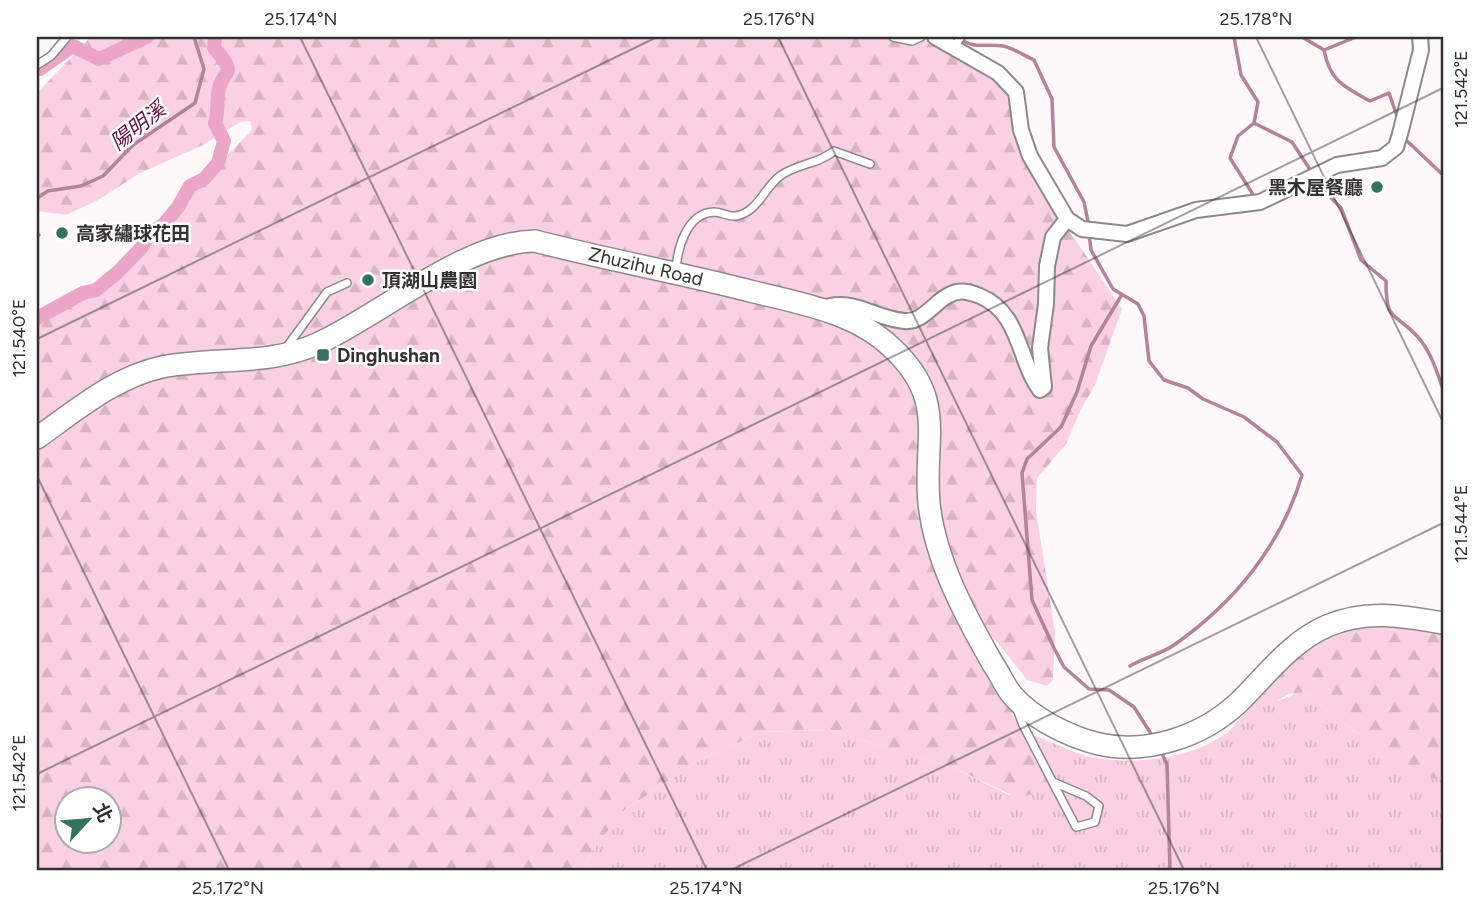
<svg xmlns="http://www.w3.org/2000/svg" width="1480" height="907" viewBox="0 0 1480 907" font-family="Figtree,'Noto Sans TC',sans-serif">
<defs>
<pattern id="grass-tufts" width="24" height="20" patternUnits="userSpaceOnUse" patternTransform="scale(1.75)"><rect width="24" height="20" fill="#fad0e4"/><path d="M3 7l-1-3M5 7V3M7 7l1-3M15 17l-1-3M17 17v-4M19 17l1-3" fill="none" stroke="#d7b3c4"/></pattern>
<pattern id="forest-firs" width="22" height="20" patternUnits="userSpaceOnUse" patternTransform="scale(1.75)"><rect width="22" height="20" fill="#fad0e4"/><path d="M5 1l3.5 6h-7zM16 11l3.5 6h-7z" fill="#d7b3c4"/></pattern>
</defs>
<rect width="100%" height="100%" fill="#fff8fb"/>
<!-- grass -->
<path fill="url(#grass-tufts)" d="M1300,692h5l50,40 88,49v89h-861l10,-19 30,-39 76,-51 63,-29 69,-2 124,38 55,27 39,-12 -26,-52c19,6 36,15 55,22 43,15 119,8 154,-24 10,-10 19,-23 28,-33l19,5z"/>
<!-- forest -->
<g fill="url(#forest-firs)" fill-rule="evenodd">
<path d="M91,37h793l46,4 64,37 13,14 9,39 42,83 64,95 -27,76 -15,26 -14,33 -29,34 -1,33 19,121 -2,48 -6,6 -20,-6 -28,-36 -4,-4 -7,1 1,28 59,114 -12,11 -20,3 -62,-29 -124,-38 -69,2 -63,29 -76,51 -30,39 -10,19h-545v-550l80,-48 23,-24 20,-15 39,-49 53,-54 -2,-9 -10,1 -37,23 -63,28 -42,27 -32,15 -29,-4v-118zM66,799h42v42h-42z"/>
<path d="M1409,624l34,6v151c-48,-13 -99,-58 -138,-89l-16,2 -16,9 -14,-7c21,-28 59,-65 95,-71 17,-4 38,-1 55,-1z"/>
</g>
<g fill="none" stroke-linecap="round" stroke-linejoin="round">
<!-- stream -->
<g stroke="#b4839a" stroke-width="3.5">
<polyline points="1234,37 1241,75 1258,102 1254,123 1238,136 1230,158 1254,196"/>
<polyline points="1302,37 1324,50 1356,37"/>
<path d="M959,38c15,12 27,5 44,8 10,2 22,10 31,14l18,39 2,48 30,55 5,24"/>
<path d="M1324,50c6,31 19,36 46,51l19,-8 8,23"/>
<polyline points="1254,123 1292,142 1311,171"/>
<polyline points="1404,138 1443,175"/>
<path d="M1315,181l26,27 20,52 25,21c0,41 7,30 30,54 14,14 21,37 27,54"/>
<polyline points="37,198 48,191 81,186 103,176 133,145 195,103 204,69 194,37"/>
<polyline points="37,233 39,235"/>
<path d="M1089,234l2,16 22,39 25,15 6,12 5,45 15,19 24,8 15,11 41,18 33,25 25,33c-21,71 -68,128 -128,170 -13,9 -31,13 -44,21"/>
<polyline points="1121,296 1091,346 1077,392 1061,427 1027,459 1022,473 1032,600 1054,648 1064,667 1089,689 1109,690 1134,707 1153,737"/>
<polyline points="1160,750 1167,764 1170,870"/>
</g>
<!-- canal -->
<g stroke="#eba6c7" stroke-width="14">
<polyline points="40,69 73,46 99,59 147,37"/>
<path d="M37,318l46,-25 13,-3 22,-18 24,-25 7,-13 15,-10 14,-17 12,-21 14,-7 14,-16 6,-22 -9,-18c3,-11 2,-17 3,-27 1,-29 24,-17 -4,-48l1,-11"/>
</g>
<defs>
<g id="lane">
<polyline points="893,37 912,41 921,37"/>
<polyline points="953,48 961,37"/>
<polyline points="37,65 51,56 67,37"/>
<path d="M676,271c1,-21 10,-58 38,-59 7,0 15,5 22,4 22,-4 28,-28 44,-40 16,-12 39,-12 54,-25l36,13"/>
<polyline points="286,348 327,292 347,283"/>
<polyline points="1017,709 1023,725 1076,827 1095,822 1099,806 1086,796 1053,782"/>
</g>
<g id="street">
<polyline points="935,37 998,73 1016,92 1021,130 1030,156 1067,219 1082,229 1127,234 1196,210 1260,202 1337,165 1382,158 1396,147 1400,134 1421,50 1420,37"/>
<path d="M820,309c32,-13 52,9 84,12 19,2 30,-19 45,-26 11,-6 21,-3 31,1 41,17 38,65 60,94l4,-3 -4,-39 6,-44 1,-38 6,-29 14,-18"/>
</g>
<path id="primary" d="M37,438c38,-27 78,-61 125,-71 52,-10 108,-1 157,-24 64,-30 146,-101 216,-102 73,19 146,32 219,51 46,11 102,21 137,55 57,52 32,91 38,156 6,57 36,112 64,161 7,10 12,23 20,32 20,23 57,41 86,48 48,11 104,-8 139,-41 28,-27 52,-61 89,-77 39,-17 76,-10 116,-3"/>
</defs>
<!-- lane casing -->
<use href="#lane" stroke="#8f888b" stroke-width="10"/>
<!-- street casing -->
<use href="#street" stroke="#8f888b" stroke-width="18"/>
<!-- primary casing -->
<use href="#primary" stroke="#8f888b" stroke-width="24"/>
<!-- lane -->
<use href="#lane" stroke="#fff" stroke-width="7"/>
<!-- street -->
<use href="#street" stroke="#fff" stroke-width="14"/>
<!-- primary -->
<use href="#primary" stroke="#fff" stroke-width="21"/>
</g>
<!-- ticks -->
<path fill="none" stroke="#333031" stroke-width="2" stroke-opacity="0.45" d="M300,37l407,833M778,37l406,833M1256,37l187,385M37,339l620,-302M37,476l192,394M37,774l1406,-686M731,870l712,-347"/>
<!-- markers -->
<g fill="#35725d" stroke="#fff" stroke-width="2.5">
<circle cx="1377" cy="187" r="7"/>
<circle cx="62" cy="233" r="7"/>
<circle cx="368" cy="280" r="7"/>
<rect x="316" y="348" width="14" height="14" rx="3.5"/>
</g>
<g text-anchor="middle" stroke-width="5" stroke-linejoin="round" paint-order="stroke">
<!-- poi labels -->
<g font-size="19" font-weight="bold" fill="#333031" stroke="#fff" text-anchor="start">
<text x="1363" y="194" text-anchor="end">黑木屋餐廳</text>
<text x="76" y="240">高家繡球花田</text>
<text x="382" y="287">頂湖山農園</text>
<text x="337" y="362">Dinghushan</text>
</g>
<!-- street labels -->
<g font-size="19" fill="#333031" stroke="#fff">
<text transform="translate(646 266) rotate(13)" y="7">Zhuzihu Road</text>
</g>
<!-- water labels -->
<g font-size="21" font-style="italic" fill="#5e0f40" stroke="#fff">
<text transform="translate(138 126) rotate(-38)" y="7">陽明溪</text>
</g>
</g>
<!-- border -->
<rect width="1480" height="907" fill="none" stroke="#ffffff" stroke-width="77"/>
<!-- north arrow -->
<g transform="translate(88 820) rotate(64)"><circle r="33" fill="#ffffff" stroke="#adacad" stroke-width="2"/>
<path d="M0-5L12 26L0 18L-12 26Z" fill="#35725d"/>
<text y="-10" font-size="19" font-weight="bold" text-anchor="middle" fill="#333031">北</text>
</g>
<rect x="38" y="38" width="1404" height="831" fill="none" stroke="#333031" stroke-width="2.5"/>
<g font-size="18" text-anchor="middle" fill="#333031">
<text x="301" y="25">25.174°N</text>
<text x="779" y="25">25.176°N</text>
<text x="1256" y="25">25.178°N</text>
<text transform="translate(1461 89) rotate(-90)" y="6">121.542°E</text>
<text transform="translate(19 338) rotate(-90)" y="6">121.540°E</text>
<text transform="translate(1461 524) rotate(-90)" y="6">121.544°E</text>
<text transform="translate(19 773) rotate(-90)" y="6">121.542°E</text>
<text x="228" y="894">25.172°N</text>
<text x="706" y="894">25.174°N</text>
<text x="1184" y="894">25.176°N</text>
</g>
</svg>
